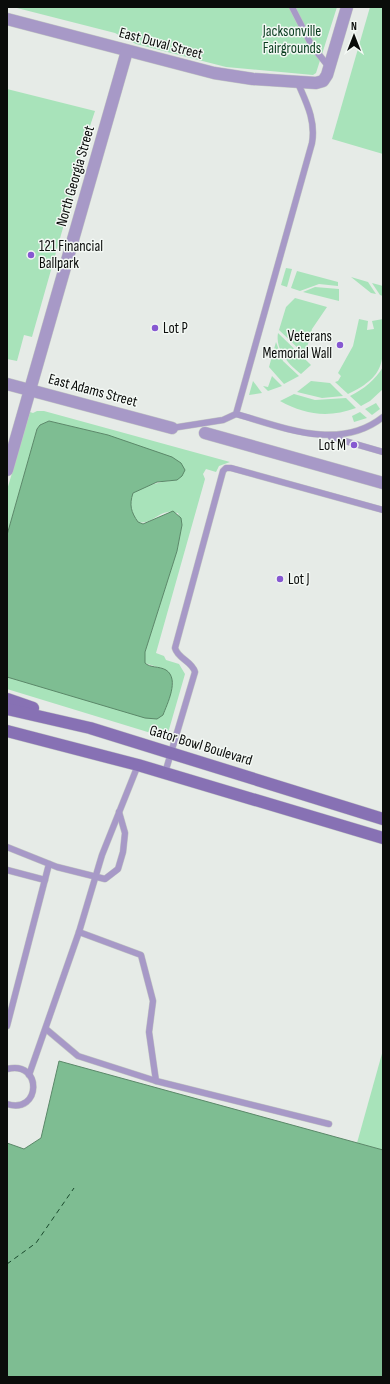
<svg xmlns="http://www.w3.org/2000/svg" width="390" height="1384" viewBox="0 0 390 1384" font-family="'Sofia Sans Condensed',sans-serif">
<rect width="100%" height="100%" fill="#e6ebe7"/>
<!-- green -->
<g fill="#a8e3ba">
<polygon points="13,7 337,7 316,73 313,75 226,67 136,44 115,33"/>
<polygon points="370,7 383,7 383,154 332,139"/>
<polygon points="7,89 95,111 74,174 78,175 32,337 24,335 17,361 7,359"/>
<polygon points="286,268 292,269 287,287 281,285"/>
<polygon points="297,271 338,282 338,286 319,284 300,291 291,288"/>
<polygon points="351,277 368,282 376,294 371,293"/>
<polygon points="372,283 383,286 383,296 380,295"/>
<polygon points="315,287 339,289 339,301 303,292"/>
<polygon points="295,298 327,307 312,329 305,355 279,330 286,307"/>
<path d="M359,319l9,2 -1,9 7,-1 -2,-8 11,-2c0,39 6,56 -35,75l-13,-12 3,-1 3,-5 -3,-3 15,-27z"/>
<path d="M278,333l33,32 -10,9c-12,-9 -26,-24 -23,-41z"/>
<polygon points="276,342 283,361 299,376 284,384 269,367"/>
<path d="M383,367v22l-13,12 -9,5 -11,-10c14,-7 25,-16 33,-29z"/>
<polygon points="272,376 282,386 268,391 263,386 268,387"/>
<polygon points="253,381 262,393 249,395"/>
<polygon points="311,381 330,383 343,396 322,398 297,392"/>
<path d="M294,394l21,6 31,-2 10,10c-27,10 -51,7 -76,-7z"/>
<polygon points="376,403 380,409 372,415 365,409"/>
<path d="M37,411h7l186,51 -11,4 -3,6 -10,-3 -3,5 2,5 -49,174 8,3 2,4 13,4 6,10 -17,59 -4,4 -157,-48v-12l156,38 10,-32 -16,-16 -12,-4v-11l32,-101 5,-26 -4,-12c-3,0 -7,-2 -10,-1 -11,1 -17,13 -30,10 -7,-10 -9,-17 -5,-29 14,-9 28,-11 44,-13l-69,-45 -59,-14 -9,4 -3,4 -30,106v-45l23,-78 3,1z"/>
<polygon points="360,412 367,418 354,422 352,416"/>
<polygon points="383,1050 383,1150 357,1143"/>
</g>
<!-- water -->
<g fill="#7ebd92" stroke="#5b8869">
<path d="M49,421l59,14 64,22 9,6 4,7 -3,6 -5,4 -20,2 -24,11c-4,12 -2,19 5,29l5,2 30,-13 8,7 1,7 -5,26 -32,101v11c5,5 14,3 21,7 14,9 1,34 -3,45l-6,4 -12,-1 -138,-41v-142l30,-106 3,-4z"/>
<polygon points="59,1061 383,1150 383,1377 7,1377 7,1143 24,1149 41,1138"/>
</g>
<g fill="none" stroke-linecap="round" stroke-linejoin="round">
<!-- ferry -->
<polyline stroke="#19492c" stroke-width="1" stroke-dasharray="5 4" stroke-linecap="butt" points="7,1264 36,1243 74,1188"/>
<defs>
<g id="lane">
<polyline points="292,7 312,46 329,67"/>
<path d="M236,414c46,13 103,38 147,3"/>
<path d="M172,428l51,-8 13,-6 76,-271c4,-23 -6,-41 -15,-62"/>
<polyline points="331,437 383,452"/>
<path d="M165,773l30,-101c-3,-11 -17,-13 -20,-24l48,-177 3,-3h5l152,42"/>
<polyline points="7,847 57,867 105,879 118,869 123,852 125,833 119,812"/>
<polyline points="7,870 45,880"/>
<polyline points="79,932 141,955 153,1001 149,1032 156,1081 329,1124"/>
<polyline points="7,1026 49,864"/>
<polyline points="46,1029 78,1056 156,1081"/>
<path d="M7,1069c36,-9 34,46 0,35"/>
<polyline points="29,1075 79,932 102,855 138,765"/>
</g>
<g id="street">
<polyline points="7,19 214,73 253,79 316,83 323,81 327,75 347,7"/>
<polyline points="7,384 172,428"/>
<polyline points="205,433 383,483"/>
<polyline points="7,470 127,51"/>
</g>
<g id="secondary">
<polyline points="7,699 33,708"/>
<polyline points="7,709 90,728 383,819"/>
<polyline points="7,731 138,765 383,838"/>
</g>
</defs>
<!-- lane casing -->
<use href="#lane" stroke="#c3c7c4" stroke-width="7"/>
<!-- street casing -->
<use href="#street" stroke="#c3c7c4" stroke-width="13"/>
<!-- secondary casing -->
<use href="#secondary" stroke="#c3c7c4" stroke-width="13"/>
<!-- lane -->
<use href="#lane" stroke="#a799c7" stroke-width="6"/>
<!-- street -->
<use href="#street" stroke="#a799c7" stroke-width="12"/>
<!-- secondary -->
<use href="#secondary" stroke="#8771b4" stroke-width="12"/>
</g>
<!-- markers -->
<g fill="#8658d1" stroke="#f3f8f4" stroke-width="1.5">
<circle cx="31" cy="255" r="4"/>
<circle cx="155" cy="328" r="4"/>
<circle cx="340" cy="345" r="4"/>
<circle cx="354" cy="445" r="4"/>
<circle cx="280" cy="579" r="4"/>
</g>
<g text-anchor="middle" stroke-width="3" stroke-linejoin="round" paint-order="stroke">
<!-- park labels -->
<g font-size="15" fill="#0a3d20" stroke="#f3f8f4">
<text x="292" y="36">Jacksonville<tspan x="292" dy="17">Fairgrounds</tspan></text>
</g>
<!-- street labels -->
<g font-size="15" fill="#0a0c0a" stroke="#f3f8f4">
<text transform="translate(161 43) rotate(15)" y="5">East Duval Street</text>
<text transform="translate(75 176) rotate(-74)" y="5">North Georgia Street</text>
<text transform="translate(93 390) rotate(15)" y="5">East Adams Street</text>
<text transform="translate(201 745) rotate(17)" y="5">Gator Bowl Boulevard</text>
</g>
<!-- poi labels -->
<g font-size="15" fill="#0a0c0a" stroke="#f3f8f4" text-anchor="start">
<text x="39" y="251">121 Financial<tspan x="39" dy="17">Ballpark</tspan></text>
<text x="163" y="333">Lot P</text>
<text x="332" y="341" text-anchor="end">Veterans<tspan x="332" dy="17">Memorial Wall</tspan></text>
<text x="346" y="450" text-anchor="end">Lot M</text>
<text x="288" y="584">Lot J</text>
</g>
</g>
<!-- border -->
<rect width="390" height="1384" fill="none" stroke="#0a0c0a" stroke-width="16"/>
<!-- north arrow -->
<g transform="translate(354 36)" stroke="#f3f8f4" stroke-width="3" paint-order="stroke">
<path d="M0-3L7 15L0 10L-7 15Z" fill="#0a0c0a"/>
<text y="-6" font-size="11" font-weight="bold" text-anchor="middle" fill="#0a0c0a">N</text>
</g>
</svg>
